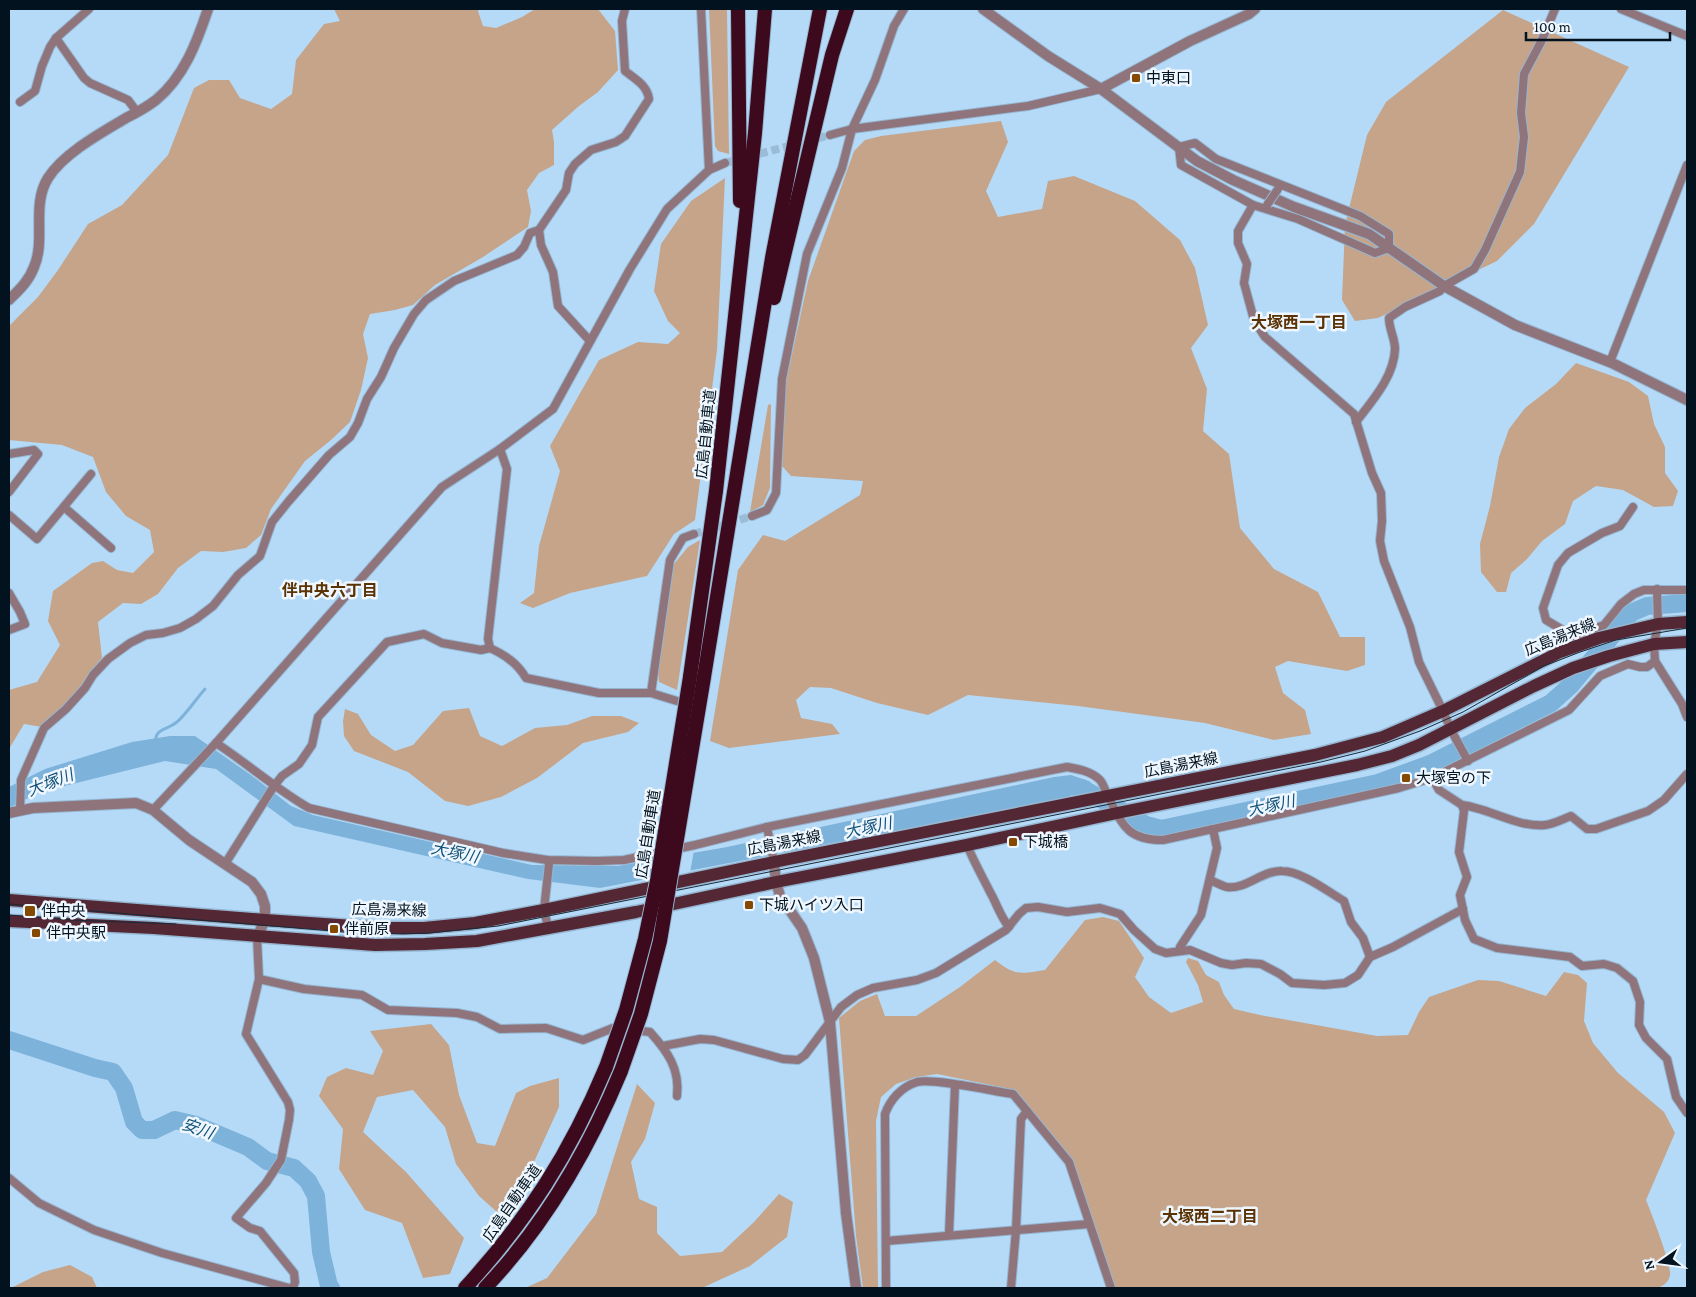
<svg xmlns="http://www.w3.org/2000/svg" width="1696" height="1297" viewBox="0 0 1696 1297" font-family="'Crimson Pro','Noto Sans JP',serif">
<rect width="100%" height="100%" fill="#b5daf8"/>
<!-- green -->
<g fill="#c5a489">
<path d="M334,9h145l-1,2 5,15 13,2 26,-11 13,-8h63l17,22 3,39 -20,22 -19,14 -27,24 2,12v23l-15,8 -12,17 4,21 -3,16 -45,30 -48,28 -22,20 -18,5 -25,4 -7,20 5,24 -7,32 -11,32 -19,18 -26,21 -34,48 -10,26 -15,13 -23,4 -22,-1 -23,17 -20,26 -17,10 -18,-1 -25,19 4,36c-9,10 -15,22 -23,33 -10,14 -23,25 -37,36l-18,-3 -15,25v-59l28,-8 23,-37 -12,-24 5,-30 39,-28 11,-2 14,9 16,3 21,-21 -4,-22 -24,-14 -20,-24 -13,-35 -31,-12 -53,-5v-114l29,-29 20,-27 30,-46 34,-19 46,-50 26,-67 15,-8h20l11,18 31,11 21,-15 4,-34 28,-36 16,-3z"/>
<polygon points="709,9 727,9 729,154 718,151 715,146"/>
<polygon points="1503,10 1629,67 1534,224 1497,261 1378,318 1355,321 1342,300 1345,225 1367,135 1386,102"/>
<polygon points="1001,121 1008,142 986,191 998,217 1042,209 1048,181 1074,176 1135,201 1180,240 1195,268 1208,325 1191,348 1207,389 1203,431 1229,454 1240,528 1274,569 1318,592 1340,637 1365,637 1365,665 1347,671 1288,661 1275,667 1283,693 1305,710 1311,734 1274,740 1205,723 1078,706 968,695 928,715 877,703 831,688 810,687 796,700 801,718 832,724 840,734 729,748 710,741 738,570 763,535 785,541 860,495 863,481 791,476 782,466 786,382 808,281 854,151 865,140 881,136"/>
<polygon points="725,178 717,350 695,520 674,534 647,576 570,593 533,608 520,603 534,593 539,546 560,471 550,446 599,360 638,342 668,344 680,333 668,321 654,291 661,244 691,201"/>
<polygon points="1576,363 1629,382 1648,396 1654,424 1665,447 1665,473 1678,491 1673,506 1654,507 1623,490 1596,486 1573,501 1565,524 1542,541 1527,559 1511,573 1506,592 1497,592 1481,572 1480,544 1490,506 1499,457 1509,429 1525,408 1556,384"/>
<polygon points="771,404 770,488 763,505 750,512 768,405"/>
<polygon points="700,540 677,690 659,682 658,674 674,564 688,547"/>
<polygon points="469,708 480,736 502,746 535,728 567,725 592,716 621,716 639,723 628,732 583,743 537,778 501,797 468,806 445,801 408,772 354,751 344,736 343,721 345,709 358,714 371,735 395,751 413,745 443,711"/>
<path d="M1103,917l16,4 25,37 -9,19 14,20 22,16 32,-11 -5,-17 -12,-23 2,-4 10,3 8,14 13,7 5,13 10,14 26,6 117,21 31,-1 11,-23 10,-15 49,-17 21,1 47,15 18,-24 14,3 9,8 -3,38 9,22 25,30 46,39 11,21 -29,67c5,12 26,66 24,75 -1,7 -6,10 -12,13h-543l-42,-127 -58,-71 -78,-16 -21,3 -20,7 -15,13 -5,24 2,167h-15l-7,-52 -17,-218 21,-17 17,-7 8,22h31l44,-29 35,-27c20,16 26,14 50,10l40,-50z"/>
<polygon points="431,1024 449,1045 459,1095 477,1143 495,1146 516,1093 530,1086 559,1078 559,1107 534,1162 498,1213 479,1196 456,1164 445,1127 413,1090 377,1097 363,1132 406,1172 464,1238 450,1274 423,1278 402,1223 365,1210 339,1169 343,1129 319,1096 327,1077 346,1068 373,1075 383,1051 370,1031"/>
<polygon points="637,1084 655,1103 645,1139 631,1162 639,1199 657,1207 657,1233 680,1256 722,1252 754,1222 779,1194 793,1202 787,1237 750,1266 702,1288 525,1288 547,1278 596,1214"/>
<polygon points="70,1265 92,1277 97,1288 11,1288 43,1272"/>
</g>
<!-- water -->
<polygon fill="#7db2da" points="170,736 195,736 251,775 291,806 313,815 532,865 618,866 727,847 1054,777 1071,775 1091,782 1069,797 600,888 528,879 294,826 216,769 165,761 40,792 9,808 9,787 45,769 132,742"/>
<!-- pier -->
<g fill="#b5daf8">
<polygon points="783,832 780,838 783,853 786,855 765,859 768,855 766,841 761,837"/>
<polygon points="694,850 690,873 653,880 657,856"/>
</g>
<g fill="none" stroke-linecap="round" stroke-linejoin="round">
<!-- stream -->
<path stroke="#7db2da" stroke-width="3" d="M155,743c1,-16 11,-12 22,-21 10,-9 19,-23 28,-33"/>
<!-- river -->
<g stroke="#7db2da" stroke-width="18">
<polyline points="1058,787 1069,785 1082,788 1146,825 1161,829 1378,783 1430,764 1551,703 1571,685 1631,613 1647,606 1687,603"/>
<polyline points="9,1040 95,1068 113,1072 124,1088 134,1122 142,1130 154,1130 175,1120 196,1125 248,1147 267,1161 294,1168 308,1181 316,1196 321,1252 329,1286 331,1288"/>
</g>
<!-- minor-tunnel -->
<g stroke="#9abcd7" stroke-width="8" stroke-dasharray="8 4" stroke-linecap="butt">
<polyline points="725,163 830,135"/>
<polyline points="694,534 752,516"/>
</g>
<defs>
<g id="minor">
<polyline points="701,9 709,170"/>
<polyline points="1621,9 1687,36"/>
<polyline points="56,38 84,78 90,83 128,100 137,112"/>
<polyline points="20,102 35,91 42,66 50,47 56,38 89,9"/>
<polyline points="830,135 852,129 1028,106 1101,89"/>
<polygon points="1195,143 1216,159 1360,216 1389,234 1389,248 1375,253 1298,219 1253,205 1181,165 1179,147"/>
<polyline points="1253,205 1238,231 1238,243 1247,264 1244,283 1254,320 1265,337 1354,414 1372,473 1381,493 1382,521 1380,541 1384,561 1410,627 1419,662 1443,711 1451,730 1468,761"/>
<path d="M590,341l-32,-35 -5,-34 -12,-27 -2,-15 27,-40 3,-17 6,-9 16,-14 25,-8 9,-6 24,-37c-2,-14 -14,-20 -24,-28l-3,-50 3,-12"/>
<polyline points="1610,362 1687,165"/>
<path d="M1356,422c16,-21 38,-45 39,-73 0,-10 -6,-20 -6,-31l16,-11 35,-16 4,-5 30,-17 11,-19 35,-78 4,-35 -3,-24 3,-39 17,-32 14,-33"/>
<path d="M500,449l7,20 -19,170 2,9c15,7 27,15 36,30l73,15h52l26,8"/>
<polyline points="9,454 34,450 38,454 9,492"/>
<polyline points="64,507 111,548"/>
<polyline points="1633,507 1620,526 1602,533 1568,553 1558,565 1543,608 1546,620 1573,636 1604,625 1621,604 1634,594 1644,590 1687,590"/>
<polyline points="9,515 37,539 91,474"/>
<polyline points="752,516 767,510 776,493 782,379 807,254 842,168 852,129 875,80 894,26 904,9"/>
<polyline points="9,593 20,612 25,624 9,630"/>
<polyline points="1655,661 1682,704 1687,717"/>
<polyline points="651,693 670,560 683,538 694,534"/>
<path d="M216,743c32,21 60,46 93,65l194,45 44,7 50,1 27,-1 71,-15 72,-18 300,-60c11,2 24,4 33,13 3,3 5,10 7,14 15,29 18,46 56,46l236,-52 33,-10 137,-68 31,-34 28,-12 12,3h7l8,-6 -1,-17 4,-20 -1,-35"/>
<polyline points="1432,778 1439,790 1462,805 1464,811 1459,852 1467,877 1460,895 1465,920 1474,939 1497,948 1570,957 1582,966 1604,964 1617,968 1633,981 1640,1002 1639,1025 1646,1038 1667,1059 1676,1097 1687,1113"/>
<path d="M1462,805c26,3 57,23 83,20 9,-1 18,-6 26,-9l16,13h9l52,-18 16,-11 23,-26"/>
<polyline points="20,810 21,780 44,728 66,709 85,688 93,675 108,659 130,643 146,635 163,633 180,628 196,619 213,606 238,575 260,556 272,522 288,502 329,455 350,437 358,423 367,399 381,377 394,348 414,314 426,300 454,281 517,255 524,247 530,233 539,230"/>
<polyline points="153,810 216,743 442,487 500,449 553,409 630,269 667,209 709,170 725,163"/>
<polyline points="767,827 774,862"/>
<path d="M967,845c7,17 15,31 23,47 7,12 10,24 19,35"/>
<polyline points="547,860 549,864 544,910 548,927"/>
<polyline points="225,864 274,786 282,776 299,764 312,745 318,717 387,642 424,634 442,643 481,650 490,648"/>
<path d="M1210,880c5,2 12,6 17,7 18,3 36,-17 55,-16 19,0 45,20 62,30l7,21 12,16 7,19"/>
<polyline points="257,937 259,979 246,1034 288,1102 290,1110 289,1120 281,1160 266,1183 236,1218 250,1228 260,1231 294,1273 295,1282 293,1288"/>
<polyline points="1180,951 1180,947 1201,915 1217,848 1213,829"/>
<polyline points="259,979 304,989 362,995 388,1010 457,1013 477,1017 500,1029 546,1028 583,1040 613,1028 622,1029"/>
<path d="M633,1030l17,2c18,20 30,37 27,64"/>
<polyline points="663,1046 700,1039 714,1040 783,1059 798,1060 805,1055 841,1007 857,995 873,988 917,980 936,973 1006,930 1019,914 1026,908 1038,907 1067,912 1100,908 1120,914 1134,930 1155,949 1166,953 1190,950 1221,963 1232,965 1246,963 1261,964 1280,974 1292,983 1324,985 1345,983 1358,975 1370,957 1393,947 1463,909"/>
<polyline points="9,1178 39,1203 94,1230 162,1253 289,1288"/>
<polyline points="949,1235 955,1085"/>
<polyline points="886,1241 1089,1224"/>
<path d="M886,1288l-1,-174c5,-14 16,-27 32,-32 17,-4 75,9 96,12l56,68 42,126"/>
<polyline points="1011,1288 1016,1230 1021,1119 1027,1111"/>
</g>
<g id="tertiary">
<polyline points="983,9 1048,56 1101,89 1197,161 1233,180 1294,207 1369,234 1444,286 1515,325 1612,363 1687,400"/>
<polyline points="1101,89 1190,41 1249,14 1255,9"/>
<path d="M9,300c10,-10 20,-19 25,-33 12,-27 -3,-62 14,-89 16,-25 53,-45 78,-60 10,-5 21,-11 30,-18 28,-23 41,-58 52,-91"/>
<polyline points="9,813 33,808 136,803 153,810 189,840 252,882 261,894 265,906 265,920 257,937"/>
<polyline points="774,862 776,882 780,896 802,928 814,958 830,1022 846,1213 856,1288"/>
</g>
<g id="primary">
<polyline points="9,900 265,920 383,928 424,928 475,923 544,910 774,862 1315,755 1383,737 1443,711 1560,652 1599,638 1658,624 1687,622"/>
<polyline points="9,921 154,928 375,945 425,944 477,941 636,912 776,882 967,845 1117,813 1357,765 1392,756 1419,745 1534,686 1573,668 1609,656 1654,644 1687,642"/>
</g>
<g id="motorway">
<polyline points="738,9 740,201"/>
<polyline points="774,298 832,55 847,9"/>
<polyline points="690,677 716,491 755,133 765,9"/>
<polyline points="704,677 772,258 820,9"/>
<path d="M465,1288c63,-69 105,-135 141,-221"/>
<path d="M485,1288c60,-63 103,-137 136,-217"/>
</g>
</defs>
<!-- minor casing -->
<use href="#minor" stroke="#95b6d1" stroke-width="10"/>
<!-- tertiary casing -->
<use href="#tertiary" stroke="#95b6d1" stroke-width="12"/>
<!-- primary casing -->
<use href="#primary" stroke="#95b6d1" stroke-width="15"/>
<!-- motorway casing -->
<use href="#motorway" stroke="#95b6d1" stroke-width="16"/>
<!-- minor -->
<use href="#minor" stroke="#90747b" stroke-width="8"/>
<!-- tertiary -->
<use href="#tertiary" stroke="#90747b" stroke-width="10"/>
<!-- primary -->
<use href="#primary" stroke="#542734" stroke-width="12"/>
<!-- motorway -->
<use href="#motorway" stroke="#3c091d" stroke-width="14"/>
<!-- tram -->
<g stroke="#182a38" stroke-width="1">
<polyline points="9,904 344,932 403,934 429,933 498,926 1321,762 1365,751 1420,731 1463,712 1544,666 1580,652 1616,640 1687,628"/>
<polyline points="9,915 71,920 176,924"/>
</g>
<defs>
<polyline id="minor-bridge" points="1267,205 1278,189"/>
<g id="motorway-bridge">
<polyline points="606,1067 626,1010 645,939 657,881 690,677"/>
<polyline points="621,1071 641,1014 660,941 704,677"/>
</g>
</defs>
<!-- minor-bridge casing -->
<use href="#minor-bridge" stroke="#95b6d1" stroke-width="10" stroke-linecap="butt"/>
<!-- motorway-bridge casing -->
<use href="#motorway-bridge" stroke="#95b6d1" stroke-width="16" stroke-linecap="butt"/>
<!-- minor-bridge -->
<use href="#minor-bridge" stroke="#90747b" stroke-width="8"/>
<!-- motorway-bridge -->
<use href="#motorway-bridge" stroke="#3c091d" stroke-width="14"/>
</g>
<!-- markers -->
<g fill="#854a00" stroke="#eef7ff" stroke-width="2">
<rect x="1131" y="73" width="10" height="10" rx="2.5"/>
<rect x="1401" y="773" width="10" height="10" rx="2.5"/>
<rect x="1008" y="837" width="10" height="10" rx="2.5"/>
<rect x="744" y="900" width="10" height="10" rx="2.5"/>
<rect x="24" y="905" width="12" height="12" rx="2.5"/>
<rect x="329" y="924" width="10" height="10" rx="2.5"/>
<rect x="31" y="928" width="10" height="10" rx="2.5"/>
</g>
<g text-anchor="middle" stroke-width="5" stroke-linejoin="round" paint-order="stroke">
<!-- poi labels -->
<g font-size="15" fill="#02121e" stroke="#eef7ff" text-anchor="start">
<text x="1146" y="83">中東口</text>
<text x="1416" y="783">大塚宮の下</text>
<text x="1023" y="847">下城橋</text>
<text x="759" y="910">下城ハイツ入口</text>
<text x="41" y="916">伴中央</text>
<text x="344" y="934">伴前原</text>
<text x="46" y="938">伴中央駅</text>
</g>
<!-- street labels -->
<g font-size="15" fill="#02121e" stroke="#eef7ff">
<text transform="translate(706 434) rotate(-84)" y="5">広島自動車道</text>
<text transform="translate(1560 637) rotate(-22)" y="5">広島湯来線</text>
<text transform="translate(1181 765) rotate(-11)" y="5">広島湯来線</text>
<text transform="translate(648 834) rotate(-81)" y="5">広島自動車道</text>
<text transform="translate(784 843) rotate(-11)" y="5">広島湯来線</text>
<text transform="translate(389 910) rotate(1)" y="5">広島湯来線</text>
<text transform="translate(512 1203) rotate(-55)" y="5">広島自動車道</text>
</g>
<!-- neighbourhood labels -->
<g font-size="16" font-weight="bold" fill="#5a3203" stroke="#eef7ff">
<text x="1299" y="328">大塚西一丁目</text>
<text x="330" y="596">伴中央六丁目</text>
<text x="1210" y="1222">大塚西二丁目</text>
</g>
<!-- water labels -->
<g font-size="16" font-style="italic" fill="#115077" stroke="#eef7ff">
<text transform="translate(50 782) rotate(-21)" y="6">大塚川</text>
<text transform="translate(1271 805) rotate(-12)" y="6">大塚川</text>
<text transform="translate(868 827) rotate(-12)" y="6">大塚川</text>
<text transform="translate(455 852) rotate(12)" y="6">大塚川</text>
<text transform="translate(198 1128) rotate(19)" y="6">安川</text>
</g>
</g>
<!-- border -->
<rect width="1696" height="1297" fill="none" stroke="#02121e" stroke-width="20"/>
<!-- north arrow -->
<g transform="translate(1661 1262) rotate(256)" stroke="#eef7ff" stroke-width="4" paint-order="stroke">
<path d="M0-4L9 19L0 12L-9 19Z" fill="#02121e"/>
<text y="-8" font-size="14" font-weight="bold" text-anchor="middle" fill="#02121e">N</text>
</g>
<!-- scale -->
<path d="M1526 32v8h144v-8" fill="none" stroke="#02121e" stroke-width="2.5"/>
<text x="1534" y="32" font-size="15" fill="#02121e" stroke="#eef7ff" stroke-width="4" paint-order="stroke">100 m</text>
</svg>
